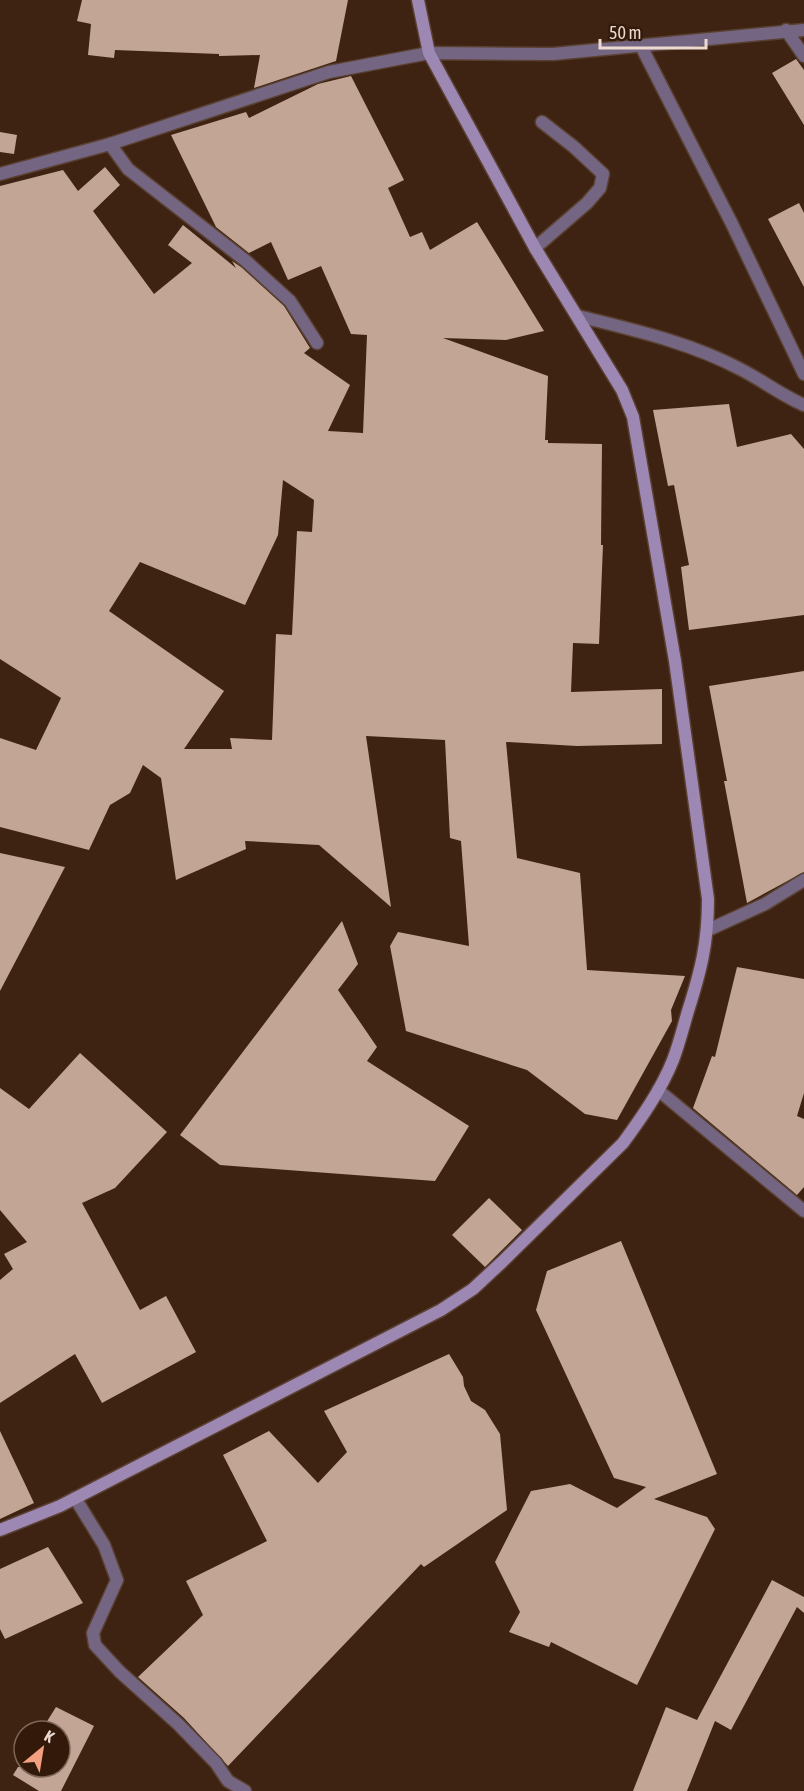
<svg xmlns="http://www.w3.org/2000/svg" width="804" height="1791" viewBox="0 0 804 1791" font-family="'Asap Condensed',sans-serif">
<rect width="100%" height="100%" fill="#3e2313"/>
<!-- building -->
<g fill="#c2a595" fill-rule="evenodd">
<polygon points="82,0 348,0 336,61 254,88 260,55 219,56 219,54 115,50 114,58 88,55 91,24 77,21"/>
<polygon points="796,59 804,70 804,125 772,73"/>
<path d="M351,76l53,104 -16,8 22,49 12,-5 8,18 47,-28 67,109 -38,9 -63,-2 105,38 -3,64h3v3l54,1 -1,101h2l-4,99 -26,-1 -2,49 91,-3v55l-85,2 -71,-4 11,116 63,15 7,97 98,6 -14,34 1,11 -55,99 -32,-6 -58,-44 -121,-39 -16,-85 8,-14 71,14 -8,-105 -11,-3 -5,-98 -79,-4 25,171 -72,-62 -74,-4 1,8 -70,31 -15,-102 -18,-13 -13,28 -20,12 -21,45 -89,-23v-89l36,12 25,-52 -61,-39v-473l63,-16 15,21 27,-24 15,18 -27,26 61,83 38,-31 -24,-18 15,-20 53,43 -4,-7 9,6 43,39 26,42 -6,5 46,32 -22,46 35,2 4,-98 -16,-1 -30,-68 -33,14 -17,-38 -22,11 -33,-26 -45,-92 75,-23 3,6 69,-34zM283,480l31,20 -2,32 -15,-1 -5,104 -16,-1 -4,106 -42,-2 2,11h-48l40,-58 -115,-80 31,-49 105,43 33,-70z"/>
<polygon points="0,132 17,135 14,154 0,152"/>
<polygon points="799,203 804,213 804,287 768,219"/>
<polygon points="729,404 737,447 791,434 804,449 804,615 689,630 681,567 689,565 674,485 668,486 653,410"/>
<polygon points="804,671 804,872 747,903 724,781 727,781 709,686"/>
<polygon points="0,853 65,867 0,991"/>
<polygon points="342,921 358,964 338,990 377,1047 367,1061 469,1126 435,1181 220,1165 180,1135"/>
<polygon points="737,967 804,979 804,1093 797,1116 804,1119 804,1187 797,1195 693,1108 712,1056 715,1057"/>
<polygon points="80,1053 167,1132 115,1188 82,1203 140,1310 166,1296 196,1352 102,1403 75,1354 0,1403 0,1280 13,1269 4,1254 27,1242 0,1210 0,1088 29,1109"/>
<polygon points="489,1198 522,1230 485,1267 452,1235"/>
<polygon points="621,1241 717,1474 654,1499 707,1517 715,1529 637,1685 551,1642 549,1647 509,1632 520,1612 495,1562 531,1491 570,1484 617,1508 646,1487 614,1478 536,1310 547,1271"/>
<polygon points="449,1354 463,1377 464,1386 471,1401 485,1410 500,1434 507,1510 424,1567 421,1564 228,1766 184,1718 138,1677 203,1615 186,1581 267,1541 223,1455 269,1431 318,1483 347,1452 324,1411"/>
<polygon points="0,1431 34,1503 0,1519"/>
<polygon points="48,1547 83,1603 5,1639 0,1629 0,1569"/>
<polygon points="772,1580 804,1597 804,1613 797,1607 731,1730 715,1721 687,1791 633,1791 666,1707 697,1720"/>
<polygon points="56,1707 94,1726 61,1791 39,1791 13,1775 18,1767 60,1767 60,1731 41,1731"/>
</g>
<g fill="none" stroke-linecap="round" stroke-linejoin="round">
<defs>
<g id="street">
<polyline points="786,30 804,56"/>
<polyline points="641,46 732,224 804,374"/>
<polyline points="110,144 128,169 246,261 290,301 317,343"/>
<polyline points="0,174 110,144 329,72 429,53 553,54 804,30"/>
<polyline points="535,248 587,203 600,188 603,174 574,147 542,122"/>
<path d="M578,316c55,14 111,26 162,53 22,11 41,26 64,36"/>
<polyline points="708,930 765,904 804,880"/>
<polyline points="658,1090 804,1211"/>
<polyline points="75,1498 104,1545 117,1580 93,1633 95,1645 120,1672 178,1724 216,1763 228,1781 245,1791"/>
</g>
<path id="secondary" d="M0,1530l60,-24 381,-196 32,-21 29,-27 121,-119c19,-26 38,-53 50,-83 6,-16 10,-32 15,-49 13,-41 20,-68 20,-112l-33,-238 -42,-244 -11,-27 -87,-142 -106,-195 -11,-53"/>
</defs>
<!-- street casing -->
<use href="#street" stroke="#5a4031" stroke-width="15"/>
<!-- secondary casing -->
<use href="#secondary" stroke="#5a4031" stroke-width="15"/>
<!-- street -->
<use href="#street" stroke="#746682" stroke-width="12"/>
<!-- secondary -->
<use href="#secondary" stroke="#9d87b3" stroke-width="12"/>
</g>
<!-- north arrow -->
<g transform="translate(42 1749) rotate(30)"><circle r="28" fill="#331909" stroke="#7d6658" stroke-width="1.5"/>
<path d="M0-4.5L10 22L0 15L-10 22Z" fill="#f3a081"/>
<text y="-9" font-size="16" font-weight="bold" text-anchor="middle" fill="#ecd9cf">K</text>
</g>
<!-- scale -->
<path d="M600 39v9h106v-9" fill="none" stroke="#ecd9cf" stroke-width="3"/>
<text x="609" y="39" font-size="18" fill="#ecd9cf" stroke="#331909" stroke-width="4.5" paint-order="stroke">50 m</text>
</svg>
